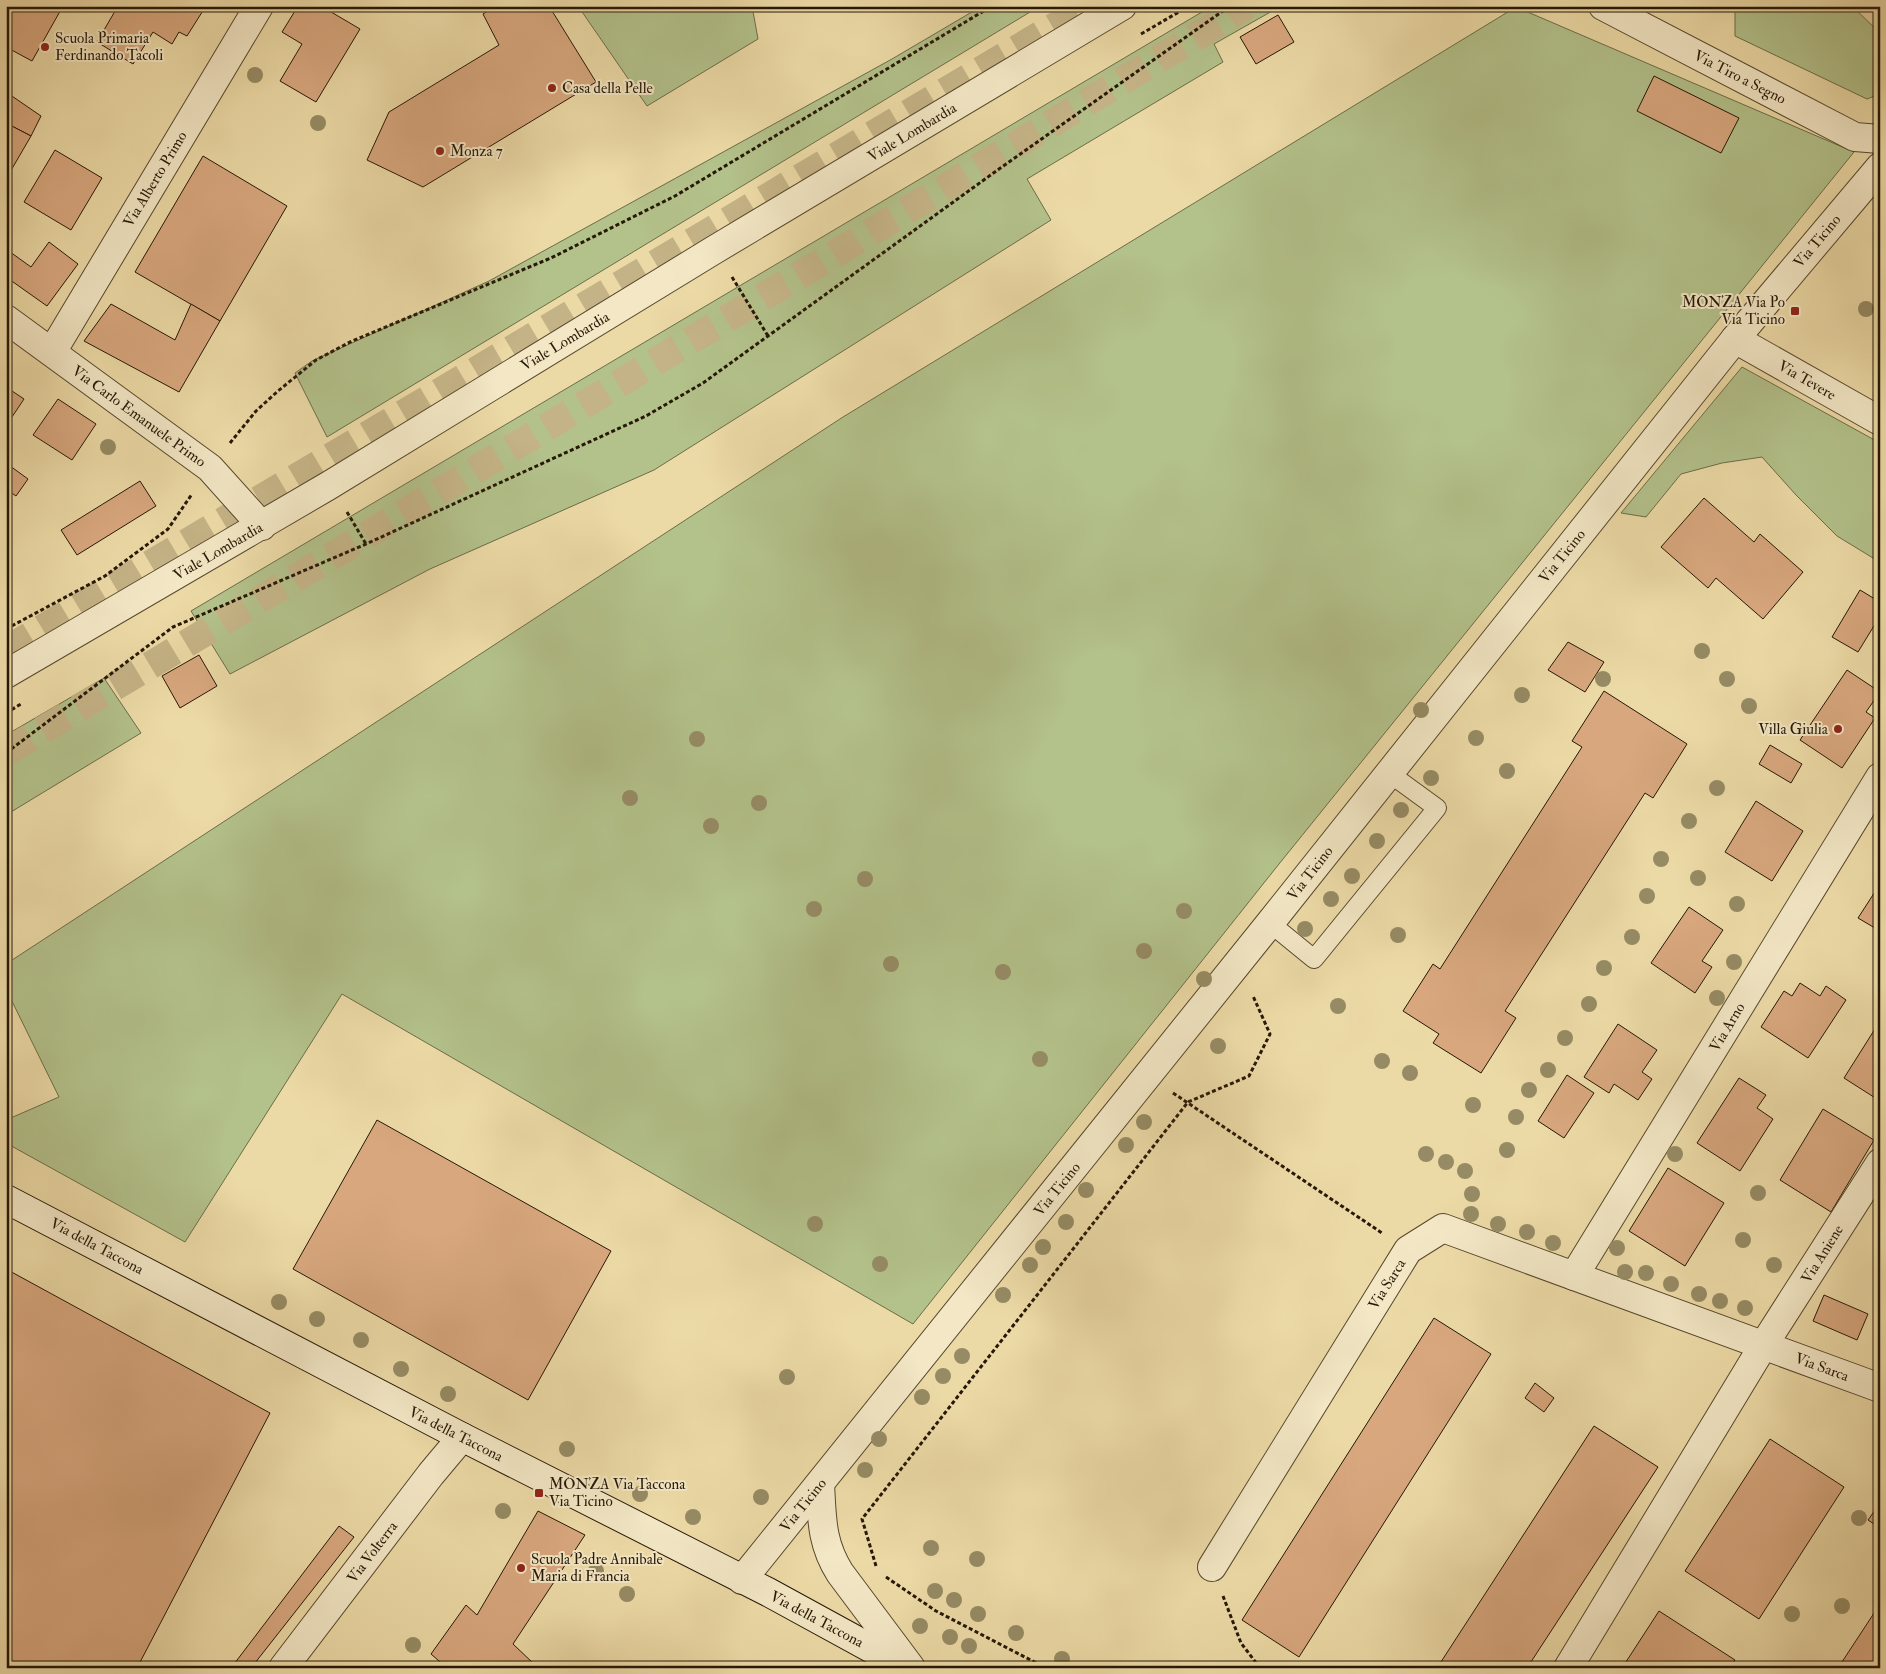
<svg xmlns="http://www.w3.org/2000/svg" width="1886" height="1674" viewBox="0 0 1886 1674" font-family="'IM FELL Double Pica',serif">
<rect width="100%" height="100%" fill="#ecdaa6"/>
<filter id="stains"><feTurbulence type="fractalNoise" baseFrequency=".004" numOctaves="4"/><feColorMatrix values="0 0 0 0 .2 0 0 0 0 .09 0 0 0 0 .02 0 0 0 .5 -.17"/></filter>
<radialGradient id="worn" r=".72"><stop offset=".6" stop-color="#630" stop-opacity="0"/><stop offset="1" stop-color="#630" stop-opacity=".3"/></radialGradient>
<!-- green -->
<g fill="#b3c18a" stroke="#6c6c48">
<polygon points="578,6 752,6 758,39 647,106"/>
<polygon points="982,6 1040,6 327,437 295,373 312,361 489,281 892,59"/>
<polygon points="1212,6 1281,6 1214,44 1223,62 1027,179 1051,220 654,470 430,569 230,674 191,611"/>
<polygon points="1730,6 1852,6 1880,33 1880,94 1867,99 1735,36 1735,12"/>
<polygon points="1516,7 1854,152 1279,864 913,1324 342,994 185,1242 6,1143 6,1120 59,1097 6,989 6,964 843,417"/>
<polygon points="1742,367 1880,443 1880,556 1873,558 1837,536 1796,495 1762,457 1722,463 1681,474 1646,517 1621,513"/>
<polygon points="104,678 141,733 6,815 6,735"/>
</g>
<!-- building -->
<g fill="#d8a77e" stroke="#261806">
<polygon points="6,6 63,6 32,61 6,47"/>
<polygon points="118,6 200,6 204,9 187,36 179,32 172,44 153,32 133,64 97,42"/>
<polygon points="298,6 321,6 360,29 316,102 280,81 302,44 282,32"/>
<polygon points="496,6 549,6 596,82 423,187 367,160 389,112 499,45 483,14"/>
<polygon points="1278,15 1294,42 1256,64 1240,37"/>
<polygon points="1654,76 1739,118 1721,153 1637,111"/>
<polygon points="6,92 41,116 31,136 6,123"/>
<polygon points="6,123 31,136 6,179"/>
<polygon points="55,150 102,178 71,230 24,202"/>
<polygon points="203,156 287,206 220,321 135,272"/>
<polygon points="49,242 78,264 47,306 6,277 6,249 31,267"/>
<polygon points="111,304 175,340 191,304 220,321 179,392 84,341"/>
<polygon points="6,387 24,399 6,426"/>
<polygon points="58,399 96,424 72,460 33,435"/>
<polygon points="6,463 28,479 16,496 6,489"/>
<polygon points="140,481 156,506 77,555 61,530"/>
<polygon points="1704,498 1754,542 1760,534 1803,572 1763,619 1716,578 1708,588 1661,547"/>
<polygon points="1860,590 1880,602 1880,616 1858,652 1832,637"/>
<polygon points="1568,642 1604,662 1585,692 1548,670"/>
<polygon points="199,655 217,686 180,708 162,676"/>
<polygon points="1847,670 1880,692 1866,712 1875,718 1842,768 1800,740"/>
<polygon points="1604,691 1687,744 1653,798 1645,793 1505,1011 1516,1018 1481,1073 1433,1043 1439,1034 1403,1011 1433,964 1440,969 1582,747 1572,741"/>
<polygon points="1770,745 1802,764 1791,783 1759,764"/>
<polygon points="1756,801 1803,831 1772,881 1725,852"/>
<polygon points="1880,884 1880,931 1858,918"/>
<polygon points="1689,907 1723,930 1702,961 1712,967 1695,993 1651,963"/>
<polygon points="1800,983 1820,996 1826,986 1846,1000 1808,1058 1761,1027 1784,991 1792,996"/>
<polygon points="1880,1021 1880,1101 1844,1078"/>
<polygon points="1618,1024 1657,1050 1642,1072 1652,1079 1638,1100 1614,1084 1609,1093 1584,1077"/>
<polygon points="1567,1075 1594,1093 1564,1138 1538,1121"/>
<polygon points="1739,1078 1766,1095 1757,1108 1773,1119 1740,1171 1697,1143"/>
<polygon points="1823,1109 1874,1140 1831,1212 1780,1180"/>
<polygon points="377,1120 611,1251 528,1400 293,1269"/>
<polygon points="1668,1168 1724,1203 1685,1266 1629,1231"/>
<polygon points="6,1269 270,1413 137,1668 6,1668"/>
<polygon points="1824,1295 1868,1314 1857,1340 1813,1321"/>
<polygon points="1434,1318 1491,1354 1299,1657 1242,1620"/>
<polygon points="1535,1383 1554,1398 1544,1412 1525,1398"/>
<polygon points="1594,1426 1658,1467 1527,1668 1437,1668"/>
<polygon points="1770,1439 1844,1487 1759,1619 1685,1571"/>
<polygon points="1878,1506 1880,1507 1880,1528 1868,1520"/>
<polygon points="538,1511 585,1535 513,1644 534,1664 531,1668 447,1668 431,1654 466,1605 477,1615"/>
<polygon points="339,1526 354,1537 251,1668 231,1668"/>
<polygon points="1880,1604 1880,1668 1838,1668"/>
<polygon points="1659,1611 1735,1660 1729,1668 1622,1668"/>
</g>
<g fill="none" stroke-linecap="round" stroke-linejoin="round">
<!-- trunk-tunnel -->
<g stroke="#c4b386" stroke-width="28" stroke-dasharray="28 14" stroke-linecap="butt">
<polyline points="6,650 1089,6"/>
<polyline points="6,752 1247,6"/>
</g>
<defs>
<polyline id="service" points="1270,923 1314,959 1437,808 1389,773"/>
<g id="minor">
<polyline points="1603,6 1855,137 1880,139"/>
<polyline points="6,319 210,468 262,526"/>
<polyline points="1735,339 1880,421"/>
<polyline points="52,352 259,6"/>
<polyline points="1574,1276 1880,777"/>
<path d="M820,1484c2,34 1,59 20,89l71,95"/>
<polyline points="1212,1567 1408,1250 1443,1228 1880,1388"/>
<polyline points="742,1580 1270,923 1735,339 1880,167"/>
<polyline points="283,1668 431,1474 462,1437"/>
<polyline points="1568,1668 1763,1346 1880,1163"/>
</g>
<polyline id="tertiary" points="6,674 328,486 714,250 1122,6"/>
<polyline id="secondary" points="6,1199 462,1437 768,1592 907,1668"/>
</defs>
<!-- service casing -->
<use href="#service" stroke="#58482e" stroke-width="20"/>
<!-- minor casing -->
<use href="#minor" stroke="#58482e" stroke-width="30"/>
<!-- tertiary casing -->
<use href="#tertiary" stroke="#58482e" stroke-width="30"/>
<!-- secondary casing -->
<use href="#secondary" stroke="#261806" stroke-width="30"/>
<!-- path -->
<g stroke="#261806" stroke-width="3" stroke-dasharray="4 2.5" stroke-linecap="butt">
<polyline points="1141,34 1189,6"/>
<polyline points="732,277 768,336"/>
<polyline points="230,443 256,411 278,391 316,360 352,341 551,258 675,196 992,6"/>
<polyline points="347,512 366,544"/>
<polyline points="6,629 105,576 168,529 192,494"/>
<polyline points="6,713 21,704"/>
<polyline points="6,753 173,627 366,544 646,416 703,383 999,169 1230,6"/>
<polyline points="1173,1093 1382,1233"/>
<polyline points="876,1566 862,1519 1188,1102 1249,1076 1270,1034 1253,996"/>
<polyline points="886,1577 936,1611 1046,1668"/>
<polyline points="1223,1596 1241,1643 1260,1668"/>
</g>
<!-- service -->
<use href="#service" stroke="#f3e7c5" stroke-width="18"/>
<!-- minor -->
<use href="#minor" stroke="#f3e7c5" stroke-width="28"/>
<!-- tertiary -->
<use href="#tertiary" stroke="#f3e7c5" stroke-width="28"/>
<!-- secondary -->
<use href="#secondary" stroke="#f3e7c5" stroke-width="28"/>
</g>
<!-- trees -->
<g fill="#968b64">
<circle cx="255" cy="75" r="8"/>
<circle cx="318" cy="123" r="8"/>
<circle cx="1866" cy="309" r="8"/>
<circle cx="108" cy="447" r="8"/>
<circle cx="1702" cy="651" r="8"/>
<circle cx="1603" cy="679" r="8"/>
<circle cx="1727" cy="679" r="8"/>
<circle cx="1522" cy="695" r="8"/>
<circle cx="1749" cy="706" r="8"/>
<circle cx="1421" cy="710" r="8"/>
<circle cx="1476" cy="738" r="8"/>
<circle cx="697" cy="739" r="8"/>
<circle cx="1507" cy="771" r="8"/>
<circle cx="1431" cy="778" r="8"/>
<circle cx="1717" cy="788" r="8"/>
<circle cx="630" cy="798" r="8"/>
<circle cx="759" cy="803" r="8"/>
<circle cx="1401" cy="810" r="8"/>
<circle cx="1689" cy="821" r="8"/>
<circle cx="711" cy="826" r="8"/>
<circle cx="1377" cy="841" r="8"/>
<circle cx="1661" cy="859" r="8"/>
<circle cx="1352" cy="876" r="8"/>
<circle cx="1698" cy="878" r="8"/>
<circle cx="865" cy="879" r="8"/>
<circle cx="1647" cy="896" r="8"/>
<circle cx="1331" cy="899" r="8"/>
<circle cx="1737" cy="904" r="8"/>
<circle cx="814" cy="909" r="8"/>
<circle cx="1184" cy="911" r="8"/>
<circle cx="1305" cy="929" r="8"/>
<circle cx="1398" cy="935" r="8"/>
<circle cx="1632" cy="937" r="8"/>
<circle cx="1144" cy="951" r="8"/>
<circle cx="1734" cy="962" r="8"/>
<circle cx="891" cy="964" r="8"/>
<circle cx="1604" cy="968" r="8"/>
<circle cx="1003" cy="972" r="8"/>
<circle cx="1204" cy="979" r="8"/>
<circle cx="1717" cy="998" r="8"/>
<circle cx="1589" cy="1004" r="8"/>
<circle cx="1338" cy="1006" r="8"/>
<circle cx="1565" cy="1038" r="8"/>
<circle cx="1218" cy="1046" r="8"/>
<circle cx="1040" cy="1059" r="8"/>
<circle cx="1382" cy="1061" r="8"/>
<circle cx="1548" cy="1070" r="8"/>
<circle cx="1410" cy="1073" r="8"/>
<circle cx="1529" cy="1090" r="8"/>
<circle cx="1473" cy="1105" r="8"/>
<circle cx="1516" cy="1117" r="8"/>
<circle cx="1144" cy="1122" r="8"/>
<circle cx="1126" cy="1145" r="8"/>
<circle cx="1507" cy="1150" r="8"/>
<circle cx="1426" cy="1154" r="8"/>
<circle cx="1675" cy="1154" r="8"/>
<circle cx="1446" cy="1162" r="8"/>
<circle cx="1465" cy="1171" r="8"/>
<circle cx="1086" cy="1190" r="8"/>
<circle cx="1758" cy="1193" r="8"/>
<circle cx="1472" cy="1194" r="8"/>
<circle cx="1471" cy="1214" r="8"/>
<circle cx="1066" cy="1222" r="8"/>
<circle cx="815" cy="1224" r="8"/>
<circle cx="1498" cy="1224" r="8"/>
<circle cx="1527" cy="1232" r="8"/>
<circle cx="1743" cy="1240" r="8"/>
<circle cx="1553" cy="1243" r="8"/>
<circle cx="1043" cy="1247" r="8"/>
<circle cx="1617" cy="1248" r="8"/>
<circle cx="880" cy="1264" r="8"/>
<circle cx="1030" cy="1265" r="8"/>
<circle cx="1774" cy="1265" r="8"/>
<circle cx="1625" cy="1272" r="8"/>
<circle cx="1646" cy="1273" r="8"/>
<circle cx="1671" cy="1284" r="8"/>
<circle cx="1699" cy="1294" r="8"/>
<circle cx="1003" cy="1295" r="8"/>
<circle cx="1720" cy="1301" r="8"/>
<circle cx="279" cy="1302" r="8"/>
<circle cx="1745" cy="1308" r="8"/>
<circle cx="317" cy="1319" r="8"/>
<circle cx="361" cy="1340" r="8"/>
<circle cx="962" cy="1356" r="8"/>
<circle cx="401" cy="1369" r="8"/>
<circle cx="943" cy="1376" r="8"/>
<circle cx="787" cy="1377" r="8"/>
<circle cx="448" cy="1394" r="8"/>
<circle cx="922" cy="1397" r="8"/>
<circle cx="879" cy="1439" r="8"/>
<circle cx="567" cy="1449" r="8"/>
<circle cx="865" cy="1470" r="8"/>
<circle cx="640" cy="1494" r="8"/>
<circle cx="761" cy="1497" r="8"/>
<circle cx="503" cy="1511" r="8"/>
<circle cx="693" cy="1517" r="8"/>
<circle cx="1859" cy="1518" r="8"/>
<circle cx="931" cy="1548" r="8"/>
<circle cx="977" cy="1559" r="8"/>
<circle cx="596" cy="1571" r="8"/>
<circle cx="935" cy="1591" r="8"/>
<circle cx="627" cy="1594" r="8"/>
<circle cx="954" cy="1600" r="8"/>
<circle cx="1842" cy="1606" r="8"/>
<circle cx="978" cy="1614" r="8"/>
<circle cx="1792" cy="1614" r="8"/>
<circle cx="920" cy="1626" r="8"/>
<circle cx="1016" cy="1633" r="8"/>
<circle cx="950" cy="1637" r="8"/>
<circle cx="413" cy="1645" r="8"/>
<circle cx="969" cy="1646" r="8"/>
<circle cx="1062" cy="1659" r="8"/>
</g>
<!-- markers -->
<g fill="#8f2418" stroke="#f3e7c5" stroke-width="2">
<circle cx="45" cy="47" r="5"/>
<circle cx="552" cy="88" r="5"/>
<circle cx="440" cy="151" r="5"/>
<rect x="1790" y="306" width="10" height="10" rx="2.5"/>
<circle cx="1838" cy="729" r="5"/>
<rect x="534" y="1488" width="10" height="10" rx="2.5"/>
<circle cx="521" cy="1568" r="5"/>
</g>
<g text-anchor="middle" stroke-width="4" stroke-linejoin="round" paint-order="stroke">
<!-- poi labels -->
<g font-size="15" fill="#261806" stroke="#f3e7c5" text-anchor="start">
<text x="55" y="43">Scuola Primaria<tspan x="55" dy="17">Ferdinando Tacoli</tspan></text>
<text x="562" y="93">Casa della Pelle</text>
<text x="450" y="156">Monza 7</text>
<text x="1785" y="307" text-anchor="end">MONZA Via Po<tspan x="1785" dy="17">Via Ticino</tspan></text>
<text x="1828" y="734" text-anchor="end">Villa Giulia</text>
<text x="549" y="1489">MONZA Via Taccona<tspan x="549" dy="17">Via Ticino</tspan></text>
<text x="531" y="1564">Scuola Padre Annibale<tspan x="531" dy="17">Maria di Francia</tspan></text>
</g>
<!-- street labels -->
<g font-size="15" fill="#261806" stroke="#f3e7c5">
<text transform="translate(1740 77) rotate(27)" y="5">Via Tiro a Segno</text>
<text transform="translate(912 132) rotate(-31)" y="5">Viale Lombardia</text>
<text transform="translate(155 179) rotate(-59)" y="5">Via Alberto Primo</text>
<text transform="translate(1817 241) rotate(-50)" y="5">Via Ticino</text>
<text transform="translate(565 341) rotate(-31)" y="5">Viale Lombardia</text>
<text transform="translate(1807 380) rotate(30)" y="5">Via Tevere</text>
<text transform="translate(139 416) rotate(36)" y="5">Via Carlo Emanuele Primo</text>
<text transform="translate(218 551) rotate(-30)" y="5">Viale Lombardia</text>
<text transform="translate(1562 556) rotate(-51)" y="5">Via Ticino</text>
<text transform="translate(1310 873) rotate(-52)" y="5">Via Ticino</text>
<text transform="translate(1727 1027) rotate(-59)" y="5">Via Arno</text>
<text transform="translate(1057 1189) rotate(-51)" y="5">Via Ticino</text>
<text transform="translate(97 1246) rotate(28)" y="5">Via della Taccona</text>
<text transform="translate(1822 1254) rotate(-58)" y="5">Via Aniene</text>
<text transform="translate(1387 1284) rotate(-58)" y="5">Via Sarca</text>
<text transform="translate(1822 1367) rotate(20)" y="5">Via Sarca</text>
<text transform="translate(456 1434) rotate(27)" y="5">Via della Taccona</text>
<text transform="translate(803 1505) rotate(-51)" y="5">Via Ticino</text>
<text transform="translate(372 1552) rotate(-53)" y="5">Via Volterra</text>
<text transform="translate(817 1619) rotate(28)" y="5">Via della Taccona</text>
</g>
</g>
<!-- margin -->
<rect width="1886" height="1674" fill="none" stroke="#ecdaa6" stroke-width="25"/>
<rect x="8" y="8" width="1871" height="1659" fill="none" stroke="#261806" stroke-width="2.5"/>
<rect x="12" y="12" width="1861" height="1649" fill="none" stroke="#261806"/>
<rect width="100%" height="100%" filter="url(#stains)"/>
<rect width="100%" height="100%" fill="url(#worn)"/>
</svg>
